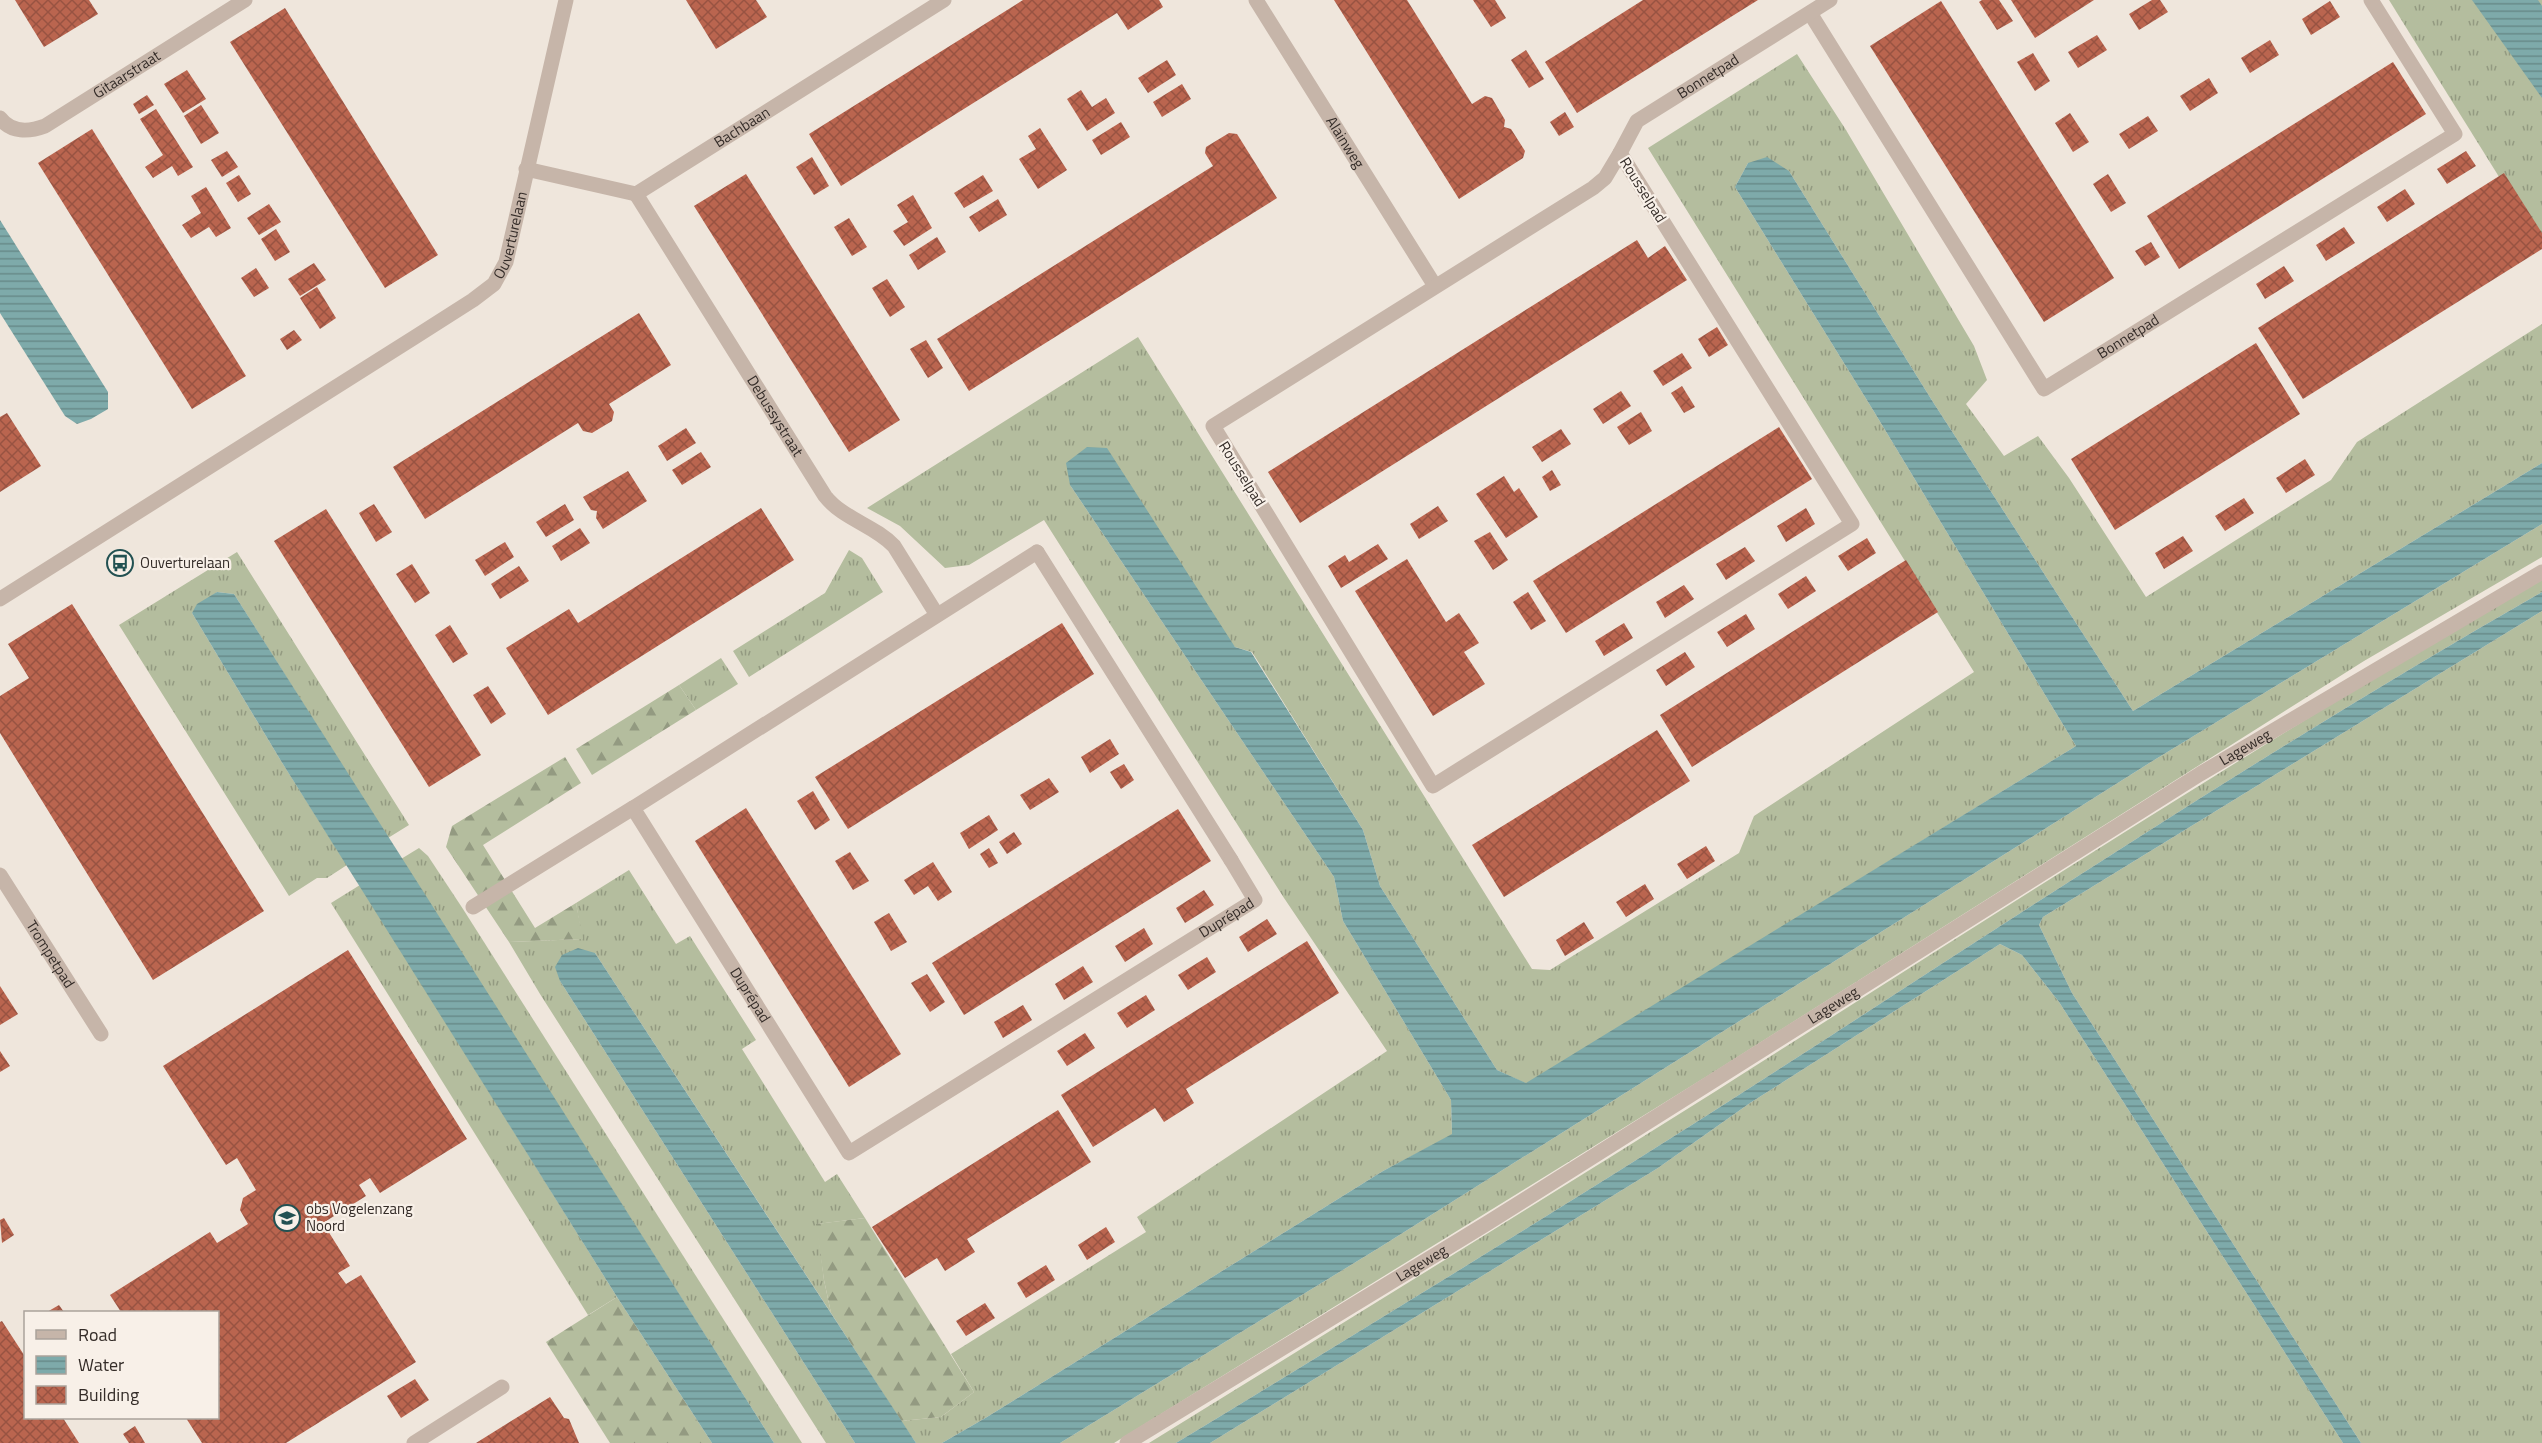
<svg xmlns="http://www.w3.org/2000/svg" width="2542" height="1443" viewBox="0 0 2542 1443" font-family="'Titillium Web',sans-serif">
<defs>
<pattern id="grass-tufts" width="24" height="20" patternUnits="userSpaceOnUse" patternTransform="scale(1.5)"><rect width="24" height="20" fill="#b4bd9e"/><path d="M3 7l-1-3M5 7V3M7 7l1-3M15 17l-1-3M17 17v-4M19 17l1-3" fill="none" stroke="#939a81"/></pattern>
<pattern id="forest-firs" width="22" height="20" patternUnits="userSpaceOnUse" patternTransform="scale(1.5)"><rect width="22" height="20" fill="#b4bd9e"/><path d="M5 1l3.5 6h-7zM16 11l3.5 6h-7z" fill="#939a81"/></pattern>
<pattern id="water-rules" width="6" height="5" patternUnits="userSpaceOnUse" patternTransform="scale(1.5)"><rect width="6" height="5" fill="#7eaaaa"/><path d="M0 2.5h6" fill="none" stroke="#688b8a"/></pattern>
<pattern id="building-cross-hatch" width="8" height="8" patternUnits="userSpaceOnUse" patternTransform="scale(1.5)"><rect width="8" height="8" fill="#ba654f"/><path d="M0 0l8 8M0 8l8-8" fill="none" stroke="#985342"/></pattern>
</defs>
<rect width="100%" height="100%" fill="#efe6dc"/>
<!-- grass -->
<g fill="url(#grass-tufts)">
<polygon points="2389,0 2542,0 2542,246"/>
<polygon points="1797,54 1846,130 1974,346 1987,380 1966,404 2004,456 2038,436 2069,478 2146,597 2331,480 2357,442 2542,324 2542,463 2133,711 1933,402 1789,171 1748,163 1735,187 1873,410 2076,746 1527,1084 1497,1070 1380,886 1363,830 1252,652 1235,647 1070,485 1334,877 1343,921 1451,1100 1452,1135 1383,1171 987,1417 942,1443 916,1443 901,1421 941,1417 974,1392 951,1354 1146,1232 1137,1217 1387,1051 1284,898 1044,520 969,565 945,568 900,526 867,508 1138,337 1532,969 1550,970 1739,853 1754,816 1974,672 1648,148"/>
<polygon points="2542,524 2542,557 2364,661 1709,1075 1114,1443 1060,1443 1382,1246 2151,762"/>
<polygon points="849,550 862,558 883,592 749,677 733,651 825,593"/>
<polygon points="237,552 409,825 388,838 234,594 217,592 192,613 281,761 347,865 327,878 317,878 289,896 119,625"/>
<path d="M2542,577v15c-286,163 -559,347 -836,524 -175,111 -352,219 -530,327h-27c189,-117 379,-234 567,-352 274,-174 547,-349 826,-514z"/>
<polygon points="2542,611 2542,1443 2361,1443 2072,993 2039,925 2043,917"/>
<polygon points="721,658 738,684 696,710 679,685"/>
<polygon points="419,848 428,856 463,909 802,1443 774,1443 401,859"/>
<polygon points="629,870 676,944 690,936 756,1040 742,1049 825,1182 837,1174 865,1218 817,1224 824,1280 831,1313 595,953 560,981 855,1443 826,1443 540,994 509,942 582,939 576,903"/>
<polygon points="360,885 617,1297 588,1315 331,903"/>
<polygon points="2000,944 2022,955 2059,1002 2343,1443 1210,1443 1658,1168 1750,1103"/>
</g>
<!-- forest -->
<g fill="url(#forest-firs)">
<polygon points="679,685 696,710 592,775 576,749"/>
<polygon points="565,757 581,783 483,845 535,928 576,903 583,939 509,942 446,847 452,826"/>
<polygon points="865,1218 974,1392 941,1417 901,1421 831,1313 824,1280 816,1224"/>
<polygon points="617,1297 712,1443 610,1443 546,1342"/>
</g>
<!-- water -->
<g fill="url(#water-rules)">
<polygon points="2472,0 2538,0 2542,6 2542,98"/>
<polygon points="1767,157 1789,171 1933,402 2133,711 2542,463 2542,524 2151,762 1382,1246 1060,1443 942,1443 987,1417 1383,1171 1452,1134 1451,1100 1343,921 1334,877 1070,485 1066,463 1087,447 1107,448 1235,647 1251,652 1363,830 1380,886 1497,1070 1526,1083 2076,746 1873,410 1735,187 1748,163"/>
<polygon points="0,220 108,392 108,409 91,419 77,424 65,416 0,313"/>
<polygon points="217,592 234,594 774,1443 712,1443 617,1297 281,761 192,613 197,604"/>
<path d="M2542,592v19l-499,306 -4,8 33,68 289,450h-18l-284,-441 -37,-47 -22,-11 -250,159 -92,65 -448,275h-34c178,-108 355,-216 530,-327 277,-177 550,-361 836,-524z"/>
<polygon points="578,948 595,953 916,1443 855,1443 560,981 555,967 562,955"/>
</g>
<!-- building -->
<g fill="url(#building-cross-hatch)">
<polygon points="15,0 89,0 98,14 44,47"/>
<polygon points="686,0 756,0 767,17 716,49"/>
<polygon points="1023,0 1159,0 1163,7 1128,30 1117,13 841,186 809,134"/>
<polygon points="1334,0 1407,0 1472,104 1485,96 1492,98 1505,120 1504,127 1511,129 1525,151 1523,158 1459,199"/>
<polygon points="1473,0 1495,0 1506,18 1491,27"/>
<polygon points="1643,0 1758,0 1577,113 1545,62"/>
<polygon points="1982,0 1999,0 2013,21 1997,30 1979,2"/>
<polygon points="2011,0 2094,0 2035,38"/>
<polygon points="2152,0 2160,0 2168,12 2139,30 2129,14"/>
<polygon points="1941,1 2114,278 2044,322 1870,46"/>
<polygon points="2330,1 2340,17 2311,35 2302,19"/>
<polygon points="285,8 438,255 385,288 230,42"/>
<polygon points="2097,35 2107,50 2078,68 2068,52"/>
<polygon points="2270,40 2279,55 2250,73 2241,58"/>
<polygon points="1526,50 1544,79 1529,88 1511,60"/>
<polygon points="2033,53 2050,81 2035,91 2017,62"/>
<polygon points="1167,60 1176,75 1148,93 1138,78"/>
<polygon points="2393,62 2426,114 2179,269 2147,216"/>
<polygon points="187,70 206,99 183,113 164,84"/>
<polygon points="2209,78 2218,93 2190,111 2180,96"/>
<polygon points="1182,84 1191,99 1162,117 1153,102"/>
<polygon points="1081,90 1092,107 1106,98 1115,113 1087,131 1067,99"/>
<polygon points="147,95 154,105 139,114 133,104"/>
<polygon points="201,105 219,133 201,144 184,116"/>
<polygon points="156,109 193,167 178,176 172,166 153,178 145,167 163,155 140,119"/>
<polygon points="1565,112 1574,127 1559,136 1550,122"/>
<polygon points="2070,113 2089,142 2073,152 2055,123"/>
<polygon points="2148,116 2158,131 2129,149 2119,134"/>
<polygon points="1121,122 1130,137 1101,155 1092,140"/>
<polygon points="1040,128 1067,170 1038,189 1019,159 1036,149 1028,136"/>
<polygon points="92,129 246,376 192,409 38,163"/>
<polygon points="1229,133 1237,134 1277,198 969,391 937,339 1213,166 1205,153 1206,147"/>
<polygon points="227,151 238,167 222,177 211,160"/>
<polygon points="2466,151 2476,166 2447,184 2437,169"/>
<polygon points="812,157 829,186 814,195 796,167"/>
<polygon points="2504,173 2542,233 2542,249 2303,399 2258,328"/>
<polygon points="746,174 900,420 849,452 694,206"/>
<polygon points="2108,174 2126,203 2111,212 2093,184"/>
<polygon points="239,175 251,194 238,202 226,183"/>
<polygon points="983,175 993,191 964,208 954,193"/>
<polygon points="206,187 231,228 216,237 209,227 191,238 182,225 201,213 191,196"/>
<polygon points="2405,189 2415,204 2387,222 2377,207"/>
<polygon points="913,195 932,228 904,246 893,231 908,222 897,205"/>
<polygon points="998,199 1007,215 979,232 969,217"/>
<polygon points="269,204 281,222 259,235 247,218"/>
<polygon points="849,218 867,247 852,256 834,227"/>
<polygon points="2344,227 2355,243 2326,261 2316,245"/>
<polygon points="276,229 290,252 275,261 261,239"/>
<polygon points="937,237 946,252 918,270 909,255"/>
<polygon points="1637,240 1648,258 1665,246 1687,280 1300,523 1268,472"/>
<polygon points="2151,242 2160,257 2145,266 2135,251"/>
<polygon points="314,263 326,280 300,296 288,279"/>
<polygon points="2284,266 2294,281 2265,299 2256,284"/>
<polygon points="256,268 269,288 254,297 241,278"/>
<polygon points="887,279 905,307 890,317 872,288"/>
<polygon points="317,287 336,318 320,329 300,298"/>
<polygon points="639,313 671,365 609,404 614,412 612,421 592,433 583,431 578,423 425,519 393,467"/>
<polygon points="1717,327 1728,345 1709,357 1698,339"/>
<polygon points="294,330 302,340 287,350 280,339"/>
<polygon points="926,340 943,368 928,378 910,349"/>
<polygon points="2256,343 2300,414 2115,530 2071,459"/>
<polygon points="1682,353 1692,368 1663,386 1653,371"/>
<polygon points="1682,386 1695,407 1684,413 1671,393"/>
<polygon points="1621,391 1631,406 1603,424 1593,409"/>
<polygon points="1641,412 1652,431 1629,445 1617,427"/>
<polygon points="7,413 41,466 0,492 0,417"/>
<polygon points="1779,427 1812,479 1566,633 1533,581"/>
<polygon points="686,428 696,443 667,461 658,446"/>
<polygon points="1561,429 1571,444 1542,462 1532,447"/>
<polygon points="701,452 711,467 682,485 672,470"/>
<polygon points="2305,459 2315,475 2286,493 2276,478"/>
<polygon points="1552,470 1561,485 1550,491 1542,477"/>
<polygon points="628,471 647,501 603,529 596,518 597,511 591,510 583,497"/>
<polygon points="1504,476 1514,492 1519,488 1538,517 1506,538 1476,494"/>
<polygon points="2244,498 2254,513 2225,531 2215,516"/>
<polygon points="374,504 392,532 376,542 359,513"/>
<polygon points="565,504 574,520 546,537 536,522"/>
<polygon points="1438,506 1448,521 1419,539 1410,524"/>
<polygon points="761,508 794,560 548,715 506,648 569,609 578,623"/>
<polygon points="1806,508 1815,524 1786,542 1777,526"/>
<polygon points="326,509 481,755 429,787 274,541"/>
<polygon points="580,528 590,543 561,561 552,546"/>
<polygon points="1490,532 1508,560 1493,570 1474,541"/>
<polygon points="2183,536 2193,551 2164,569 2155,553"/>
<polygon points="1867,538 1876,553 1848,571 1838,556"/>
<polygon points="505,542 514,557 485,576 475,560"/>
<polygon points="1378,544 1388,559 1341,588 1328,566 1345,555 1349,562"/>
<polygon points="1745,547 1755,561 1726,580 1716,564"/>
<polygon points="1407,559 1446,622 1459,613 1479,643 1464,652 1485,684 1433,716 1355,591"/>
<polygon points="1906,560 1938,612 1692,767 1660,715"/>
<polygon points="412,564 430,593 415,603 396,574"/>
<polygon points="519,566 529,581 500,599 491,584"/>
<polygon points="1806,576 1816,591 1788,609 1778,594"/>
<polygon points="1684,585 1694,599 1665,618 1656,602"/>
<polygon points="1528,592 1546,621 1531,630 1513,602"/>
<polygon points="72,604 264,911 153,980 0,733 0,696 29,678 8,644"/>
<polygon points="1746,614 1755,629 1727,647 1717,632"/>
<polygon points="1062,623 1094,674 848,829 815,777"/>
<polygon points="1624,623 1633,638 1604,656 1595,641"/>
<polygon points="450,625 468,654 453,663 435,635"/>
<polygon points="1685,652 1695,667 1666,686 1656,670"/>
<polygon points="488,686 506,714 491,724 473,695"/>
<polygon points="1657,730 1690,781 1504,897 1472,845"/>
<polygon points="1110,739 1119,754 1090,773 1081,757"/>
<polygon points="1124,764 1134,780 1121,789 1110,772"/>
<polygon points="1049,778 1059,792 1030,810 1020,795"/>
<polygon points="813,791 830,820 815,830 797,801"/>
<polygon points="746,808 901,1054 849,1087 695,841"/>
<polygon points="1178,809 1211,861 964,1015 932,963"/>
<polygon points="989,815 998,830 969,849 960,833"/>
<polygon points="1014,832 1022,844 1007,854 999,842"/>
<polygon points="1706,846 1715,861 1687,879 1677,864"/>
<polygon points="989,848 998,863 989,868 980,854"/>
<polygon points="850,852 869,881 853,890 835,861"/>
<polygon points="933,862 952,892 938,901 928,886 914,895 904,880"/>
<polygon points="1645,884 1654,899 1626,917 1616,902"/>
<polygon points="1204,890 1214,905 1185,923 1176,908"/>
<polygon points="889,913 907,942 891,951 874,922"/>
<polygon points="1267,919 1277,934 1248,952 1239,937"/>
<polygon points="1584,922 1594,938 1565,956 1556,940"/>
<polygon points="1144,928 1153,944 1125,962 1115,946"/>
<polygon points="1307,941 1339,993 1186,1089 1194,1103 1164,1122 1155,1108 1093,1147 1061,1095"/>
<polygon points="348,950 467,1139 380,1193 370,1178 359,1185 366,1196 323,1223 350,1266 338,1273 346,1284 361,1275 416,1362 286,1443 202,1443 186,1418 218,1418 218,1312 121,1312 110,1295 210,1232 217,1243 248,1224 240,1210 243,1198 256,1190 237,1158 226,1165 163,1066"/>
<polygon points="1207,957 1216,972 1188,990 1178,975"/>
<polygon points="1083,966 1093,982 1064,1000 1055,984"/>
<polygon points="927,974 945,1002 930,1012 911,983"/>
<polygon points="0,986 18,1014 0,1025"/>
<polygon points="1146,995 1155,1010 1127,1028 1117,1013"/>
<polygon points="1023,1005 1032,1020 1003,1038 994,1022"/>
<polygon points="1085,1033 1095,1048 1067,1066 1057,1051"/>
<polygon points="0,1051 10,1066 0,1072"/>
<polygon points="1058,1110 1091,1162 967,1239 975,1252 945,1271 937,1258 905,1278 872,1227"/>
<polygon points="4,1218 14,1235 2,1243 0,1220"/>
<polygon points="1106,1227 1115,1242 1087,1260 1078,1245"/>
<polygon points="1046,1265 1055,1280 1026,1298 1017,1283"/>
<polygon points="985,1303 995,1318 966,1336 956,1321"/>
<polygon points="59,1305 64,1312 47,1312"/>
<polygon points="2,1321 26,1358 26,1418 63,1418 79,1443 0,1443 0,1322"/>
<polygon points="415,1379 429,1400 401,1418 387,1396"/>
<polygon points="550,1397 564,1418 569,1419 579,1443 476,1443"/>
<polygon points="135,1426 145,1443 129,1443 123,1434"/>
</g>
<g fill="none" stroke-linecap="round" stroke-linejoin="round">
<!-- pedestrian -->
<polyline stroke="#c6b5a9" stroke-width="15" points="1037,552 1231,860"/>
<!-- minor -->
<g stroke="#c6b5a9" stroke-width="15">
<path id="s1" d="M1256,0l179,286"/>
<path id="s2" d="M1810,13l234,376 411,-255 -84,-134"/>
<path id="s3" d="M0,118c11,15 29,14 45,8l200,-126"/>
<polygon points="1620,153 1852,524 1433,786 1213,426 1593,188 1605,178"/>
<path id="s4" d="M1620,153l17,-32 193,-121"/>
<path id="s5" d="M526,169l110,25 308,-194"/>
<path id="s6" d="M636,194l189,302c18,23 49,29 69,50l43,69"/>
<path id="s7" d="M1037,552l-404,256 216,345 406,-253 -24,-40"/>
<path id="s8" d="M0,875l101,159"/>
<polyline points="473,907 633,808"/>
<polyline points="414,1443 502,1387"/>
<path id="s9" d="M1127,1443l359,-219 714,-450 342,-202"/>
</g>
<!-- tertiary -->
<path stroke="#c6b5a9" stroke-width="15" id="s10" d="M0,599l415,-262 58,-37 21,-16 12,-22 60,-262"/>
</g>
<!-- icons -->
<defs>
<symbol id="bus-ring" viewBox="-11 -11 22 22"><circle r="9.5" fill="#f8f0e8" stroke="#225152" stroke-width="1.5"/><path d="M-5-6H5V4H4V6H2V4H-2V6H-4V4H-5ZM-3.5-4V0h7V-4ZM-3.5 1.2v1.5H-2V1.2ZM2 1.2v1.5H3.5V1.2Z" fill="#225152"/></symbol>
<symbol id="school-ring" viewBox="-11 -11 22 22"><circle r="9.5" fill="#f8f0e8" stroke="#225152" stroke-width="1.5"/><path d="M0-5L7-2L0 1L-7-2ZM-4 1L0 2.5L4 1V4Q0 6-4 4Z" fill="#225152"/></symbol>
</defs>
<g fill-rule="evenodd">
<use href="#bus-ring" x="105" y="548" width="30" height="30"/>
<use href="#school-ring" x="272" y="1203" width="30" height="30"/>
</g>
<g text-anchor="middle" stroke-width="4.5" stroke-linejoin="round" paint-order="stroke">
<!-- street labels -->
<g font-size="15" fill="#342c28" stroke="#f8f0e8">
<text dy="5" stroke="none"><textPath href="#s3" startOffset="146">Gitaarstraat</textPath></text>
<text dy="5" stroke="none"><textPath href="#s4" startOffset="120">Bonnetpad</textPath></text>
<text dy="5" stroke="none"><textPath href="#s5" startOffset="238">Bachbaan</textPath></text>
<text dy="5" stroke="none"><textPath href="#s1" startOffset="168">Alainweg</textPath></text>
<text transform="translate(1643 190) rotate(58)" y="5">Rousselpad</text>
<text dy="5" stroke="none"><textPath href="#s10" startOffset="638">Ouverturelaan</textPath></text>
<text dy="5" stroke="none"><textPath href="#s2" startOffset="542">Bonnetpad</textPath></text>
<text dy="5" stroke="none"><textPath href="#s6" startOffset="262">Debussystraat</textPath></text>
<text transform="translate(1242 474) rotate(58)" y="5">Rousselpad</text>
<text dy="5" stroke="none"><textPath href="#s9" startOffset="1317">Lageweg</textPath></text>
<text dy="5" stroke="none"><textPath href="#s7" startOffset="1330">Duprépad</textPath></text>
<text dy="5" stroke="none"><textPath href="#s8" startOffset="94">Trompetpad</textPath></text>
<text dy="5" stroke="none"><textPath href="#s7" startOffset="699">Duprépad</textPath></text>
<text dy="5" stroke="none"><textPath href="#s9" startOffset="831">Lageweg</textPath></text>
<text dy="5" stroke="none"><textPath href="#s9" startOffset="345">Lageweg</textPath></text>
</g>
<!-- poi labels -->
<g font-size="15" fill="#342c28" stroke="#f8f0e8" text-anchor="start">
<text x="140" y="568">Ouverturelaan</text>
<text x="306" y="1214">obs Vogelenzang<tspan x="306" dy="17">Noord</tspan></text>
</g>
</g>
<!-- legend -->
<rect x="24" y="1311" width="195" height="108" fill="#f8f0e8" stroke="#aaa29b" stroke-width="1.5"/>
<rect x="36" y="1330" width="30" height="9" fill="#c6b5a9" stroke="#aaa29b" stroke-width="1.5"/>
<text x="78" y="1341" font-size="18" fill="#342c28">Road</text>
<rect x="36" y="1356" width="30" height="18" fill="url(#water-rules)" stroke="#aaa29b" stroke-width="1.5"/>
<text x="78" y="1371" font-size="18" fill="#342c28">Water</text>
<rect x="36" y="1386" width="30" height="18" fill="url(#building-cross-hatch)" stroke="#aaa29b" stroke-width="1.5"/>
<text x="78" y="1401" font-size="18" fill="#342c28">Building</text>
</svg>
